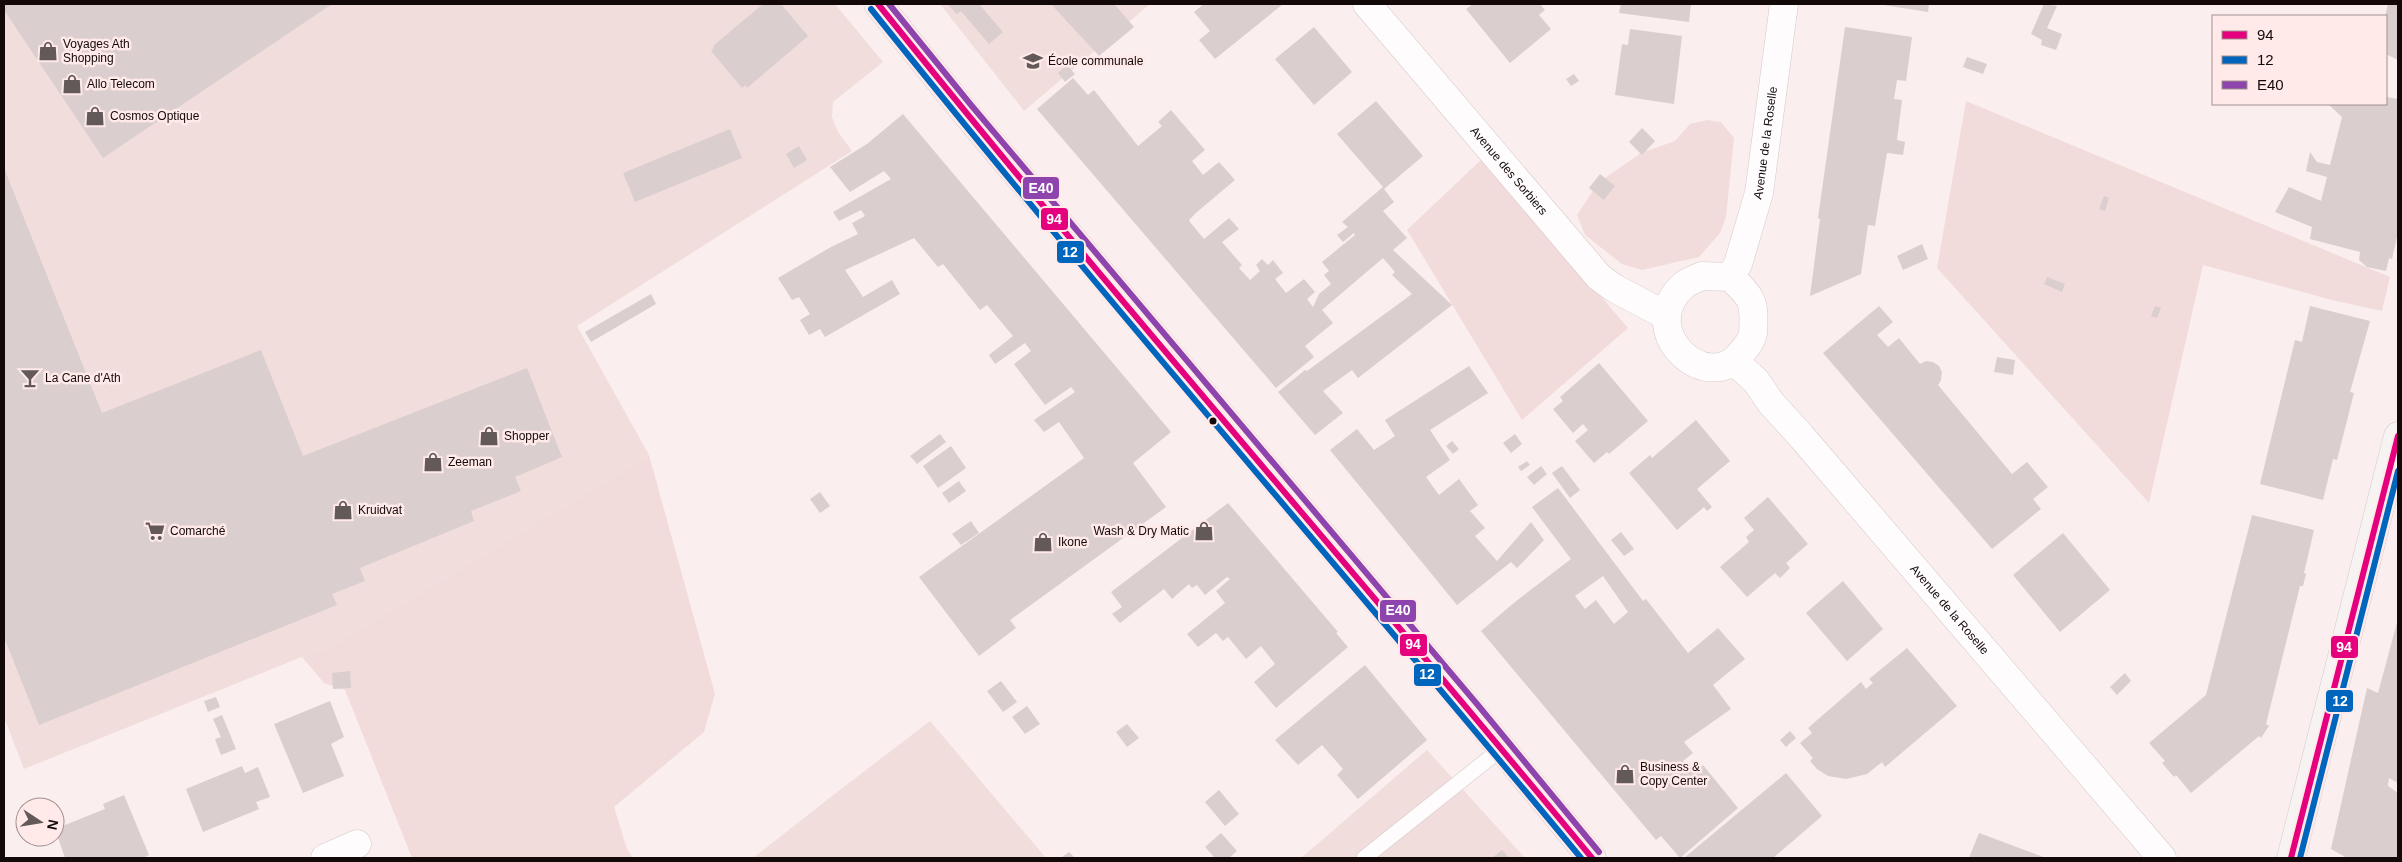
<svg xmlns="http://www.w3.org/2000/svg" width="2402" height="862" viewBox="0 0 2402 862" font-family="Helvetica,sans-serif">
<rect width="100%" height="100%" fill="#faeeee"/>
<!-- built -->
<g fill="#f2dddd">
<polygon points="4,4 835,4 883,62 833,102 832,117 838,132 852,151 577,326 649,455 334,644 24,769 4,717"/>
<polygon points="940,4 1150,4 1024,111"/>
<polygon points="930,721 1046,858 753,858 832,796"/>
<polygon points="1427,750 1525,858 1301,858"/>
</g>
<!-- green -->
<g fill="#f2dcdb">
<polygon points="1966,101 2390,277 2382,311 2332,300 2203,265 2149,503 1937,268"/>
<polygon points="1707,120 1721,122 1734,138 1726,217 1720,233 1699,257 1642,270 1622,264 1585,235 1577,215 1598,183 1641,153 1675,141 1690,124"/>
<polygon points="1483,158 1628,328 1522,420 1407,230"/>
<polygon points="649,455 715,694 704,732 614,807 627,849 633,858 412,858 345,690 324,683 302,657 334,644"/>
</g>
<!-- building -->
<g fill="#dacece" fill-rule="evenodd">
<polygon points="4,4 332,4 103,158 4,10"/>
<polygon points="763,4 781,4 808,36 747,88 746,85 742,88 711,51 714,48 713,46"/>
<polygon points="947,4 979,4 1003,32 989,44 961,11 957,14"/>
<polygon points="1051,4 1117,4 1115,5 1134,27 1099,56"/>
<polygon points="1204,4 1283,4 1215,59 1199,40 1210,31 1194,12"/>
<polygon points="1473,4 1540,4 1545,10 1539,15 1551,29 1510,63 1466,9"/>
<polygon points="1621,4 1691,4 1689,22 1619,13"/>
<polygon points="1877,4 1929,4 1928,12"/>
<polygon points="2044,4 2057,6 2047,28 2062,34 2056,50 2041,45 2042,40 2031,34"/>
<polygon points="2388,4 2398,4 2398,60 2386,54 2385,16"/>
<polygon points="1314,27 1352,72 1314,105 1275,59"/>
<polygon points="1845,27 1912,37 1906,81 1897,80 1894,99 1902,100 1897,140 1905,142 1903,155 1887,153 1875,226 1868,225 1861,274 1810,296 1820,219 1818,218"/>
<polygon points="1630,29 1682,36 1674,104 1615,95 1622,44 1628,45"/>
<polygon points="1967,57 1987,64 1983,74 1963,67"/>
<polygon points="1067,65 1075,74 1065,82 1058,73"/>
<polygon points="1574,74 1579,81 1571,86 1566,79"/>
<polygon points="1073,78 1088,95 1094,90 1138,146 1162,126 1158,122 1171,110 1205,150 1192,161 1203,175 1219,162 1235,180 1197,212 1189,220 1190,222 1204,239 1229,218 1239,229 1222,242 1242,265 1239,268 1250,280 1260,271 1256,265 1262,259 1268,265 1273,260 1283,273 1275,279 1286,293 1304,279 1315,292 1307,299 1313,307 1319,294 1331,284 1324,275 1329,271 1322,262 1355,235 1354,233 1343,242 1337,235 1348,227 1342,222 1383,187 1337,134 1376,101 1423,156 1384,189 1394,202 1383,211 1407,238 1393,250 1452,305 1358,378 1352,370 1323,391 1343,413 1315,435 1278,392 1305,370 1307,371 1412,294 1392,275 1395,272 1383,258 1322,310 1333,323 1305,346 1314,357 1276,388 1037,109"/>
<polygon points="2386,97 2398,99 2398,232 2392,259 2389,258 2386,271 2367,267 2359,260 2360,252 2310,239 2312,227 2275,212 2289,187 2321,201 2327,177 2306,171 2310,152 2317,162 2330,165 2342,117 2328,104 2386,104"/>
<polygon points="903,114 1171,432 1133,463 1166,507 1010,620 1016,628 979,656 919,577 1084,458 1059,422 1044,432 1034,420 1075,392 1071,387 1045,405 1014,364 1031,351 1025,343 995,364 989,355 1013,336 987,305 980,310 943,264 938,267 914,238 845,270 863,297 892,280 900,294 825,337 820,329 809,335 800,320 810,314 799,297 792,300 778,278 831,247 858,234 852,223 865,216 861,210 839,221 833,212 891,179 884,171 850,192 830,167 867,144"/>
<polygon points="1642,128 1655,141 1642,155 1629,142"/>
<polygon points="730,129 742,158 635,202 623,173"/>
<polygon points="799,146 807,160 794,168 786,154"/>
<polygon points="4,168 102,413 261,350 303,456 527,368 562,457 515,477 521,491 471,511 474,521 360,568 365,581 332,594 337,605 39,725 4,637"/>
<polygon points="1600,174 1615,186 1604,200 1589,188"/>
<polygon points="2104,196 2109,198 2105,211 2099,209"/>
<polygon points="1922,244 1928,259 1903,270 1897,256"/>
<polygon points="2047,277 2065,284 2062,292 2044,284"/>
<polygon points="651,294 656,304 591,342 585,332"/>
<polygon points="1879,306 1893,322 1877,335 1888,347 1899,338 1920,364 1926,361 1933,362 1939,366 1942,372 1941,380 1938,385 2012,474 2027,462 2048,487 2033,499 2041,509 1992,549 1823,353"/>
<polygon points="2155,306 2161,308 2157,318 2151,316"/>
<polygon points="2310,306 2370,321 2350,392 2354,393 2337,460 2333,459 2323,500 2260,484 2295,340 2302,342"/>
<polygon points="1997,357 2015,360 2013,375 1994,372"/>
<polygon points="1599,363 1648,421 1609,454 1607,452 1594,463 1575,441 1588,430 1583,424 1573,433 1553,409 1563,401 1560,397"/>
<polygon points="1469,366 1488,393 1430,430 1450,460 1426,477 1439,495 1459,479 1478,505 1470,511 1485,528 1475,536 1497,561 1531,522 1544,540 1517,568 1511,562 1457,605 1330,450 1357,429 1374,450 1395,436 1385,420"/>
<polygon points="1696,420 1730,461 1697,489 1712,507 1707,511 1704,507 1677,530 1629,473 1650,455 1652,458"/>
<polygon points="940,434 946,442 917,464 910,456"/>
<polygon points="1515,434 1522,444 1511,453 1503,443"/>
<polygon points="1452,441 1459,449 1453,454 1446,446"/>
<polygon points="951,446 966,468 938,488 923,466"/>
<polygon points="1527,461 1530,465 1521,471 1518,467"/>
<polygon points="1541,466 1547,474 1534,485 1527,477"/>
<polygon points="1562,466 1580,490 1570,498 1552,473"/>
<polygon points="959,481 966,491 949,503 942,493"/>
<path d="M1558,488l85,113 3,-2 42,54 30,-25 27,31 -32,26 18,24 -47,33 9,11 -10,8 10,12 10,-8 35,43 -58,50 -19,-22 -5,4 -175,-209 34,-29 56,-43 -39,-52zM1603,576l25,36 -14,12 -18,-24 -11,9 -10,-13z"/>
<polygon points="820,492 830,506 820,513 810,499"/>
<polygon points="1768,497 1808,544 1786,563 1790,568 1780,578 1775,573 1747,597 1720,567 1749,542 1746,537 1754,530 1744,518"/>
<polygon points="1228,503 1338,632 1336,633 1348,647 1276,708 1254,682 1275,664 1261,646 1246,659 1228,637 1223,641 1216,633 1198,647 1187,634 1225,603 1216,591 1230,579 1227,577 1205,595 1197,585 1192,588 1189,584 1172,599 1164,589 1120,623 1112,614 1122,607 1111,592"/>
<polygon points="2252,515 2314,530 2304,573 2306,574 2303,586 2300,586 2266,724 2269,726 2261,738 2259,736 2191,793 2176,775 2174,777 2162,763 2165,761 2149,743 2206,695"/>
<polygon points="971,521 979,533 961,545 952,534"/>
<polygon points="1621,532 1634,549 1624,556 1611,540"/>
<polygon points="2063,533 2110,590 2060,632 2013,575"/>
<polygon points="1843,581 1883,629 1847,661 1806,613"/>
<polygon points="2398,619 2398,783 2389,778 2388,786 2398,793 2398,858 2347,858 2331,849 2367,688 2378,693"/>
<polygon points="1907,648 1957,706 1885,767 1882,762 1867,774 1846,779 1828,776 1817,769 1810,761 1813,758 1800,743 1812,733 1808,728 1861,682 1866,689 1873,683 1869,679"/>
<polygon points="1365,665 1427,740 1358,799 1337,775 1343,769 1322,745 1298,765 1275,740"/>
<polygon points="350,671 351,688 333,689 332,673"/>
<polygon points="2125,673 2131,681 2117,695 2110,687"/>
<polygon points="1001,681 1017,702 1003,712 987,691"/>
<polygon points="216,697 220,707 208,712 204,701"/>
<polygon points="330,701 344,737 331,744 344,776 303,793 274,724"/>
<polygon points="1027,706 1040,724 1025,734 1012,717"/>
<polygon points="222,715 236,749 221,755 215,739 221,737 213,719"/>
<polygon points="1127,724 1139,738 1127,747 1116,732"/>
<polygon points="1790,731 1796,738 1786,747 1780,740"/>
<polygon points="242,766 245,773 258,767 270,797 256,802 259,809 203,832 186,789"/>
<polygon points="1786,773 1822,816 1773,858 1684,858"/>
<polygon points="1219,790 1239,814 1225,826 1205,802"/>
<polygon points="124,795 149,855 143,858 65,858 55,829 105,809 103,804"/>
<polygon points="1221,833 1237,851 1229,858 1215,858 1205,847"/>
<polygon points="1979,833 2046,858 1969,858"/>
<polygon points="1502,850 1509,858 1492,858"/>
<polygon points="1069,852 1075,858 1061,858"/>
</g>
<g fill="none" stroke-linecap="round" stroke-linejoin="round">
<defs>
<polyline id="lane" points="1364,858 1501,749"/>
<g id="street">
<path id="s1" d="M1367,4l232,273 15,11 53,28"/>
<path d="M1702,276l28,1c23,21 25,25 23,56 -1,8 -6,13 -11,19 -34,47 -110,-23 -57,-68 5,-3 12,-6 17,-8z"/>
<path id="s2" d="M1730,277l8,-13 21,-71 25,-189"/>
<path id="s3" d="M1735,362l21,19 15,22 30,33 361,422"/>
<polyline points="325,858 357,844"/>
</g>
<g id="secondary">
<polyline points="878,4 964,111 1470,710 1592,858"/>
<polyline points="2291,858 2398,436"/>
</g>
</defs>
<!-- lane casing -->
<use href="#lane" stroke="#d5c9c9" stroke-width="16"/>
<!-- street casing -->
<use href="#street" stroke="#d5c9c9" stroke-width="29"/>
<!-- secondary casing -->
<use href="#secondary" stroke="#d5c9c9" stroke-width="29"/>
<!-- lane -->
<use href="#lane" stroke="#fefcfc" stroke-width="15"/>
<!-- street -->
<use href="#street" stroke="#fefcfc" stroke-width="28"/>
<!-- secondary -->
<use href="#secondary" stroke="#f7f3f3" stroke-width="28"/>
<defs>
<g id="bus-1">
<path d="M878,4c232,289 478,568 714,854"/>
<polyline points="2291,858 2398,436"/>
</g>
<g id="bus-2">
<path d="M871,9c231,288 475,565 710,849"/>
<polyline points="2300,858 2398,471"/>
</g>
<polyline id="bus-3" points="889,4 971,105 1477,704 1599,852"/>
</defs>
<!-- bus-1 casing -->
<use href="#bus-1" stroke="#ffeae9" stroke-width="10"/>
<!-- bus-2 casing -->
<use href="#bus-2" stroke="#ffeae9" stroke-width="10"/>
<!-- bus-3 casing -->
<use href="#bus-3" stroke="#ffeae9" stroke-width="10"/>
<!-- bus-1 -->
<use href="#bus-1" stroke="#e5007d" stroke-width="6"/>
<!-- bus-2 -->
<use href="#bus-2" stroke="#0065bd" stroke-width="6"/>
<!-- bus-3 -->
<use href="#bus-3" stroke="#8e44ad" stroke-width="6"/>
</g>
<!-- icons -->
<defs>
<symbol id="shop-bare" viewBox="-9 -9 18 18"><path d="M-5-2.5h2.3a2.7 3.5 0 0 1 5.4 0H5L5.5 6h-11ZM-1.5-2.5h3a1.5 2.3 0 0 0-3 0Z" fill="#645959" stroke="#ffeae9" stroke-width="2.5" paint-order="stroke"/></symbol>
<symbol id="school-bare" viewBox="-9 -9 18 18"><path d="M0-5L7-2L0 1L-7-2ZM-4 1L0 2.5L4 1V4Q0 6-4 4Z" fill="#645959" stroke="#ffeae9" stroke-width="2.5" paint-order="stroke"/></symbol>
<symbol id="bar-bare" viewBox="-9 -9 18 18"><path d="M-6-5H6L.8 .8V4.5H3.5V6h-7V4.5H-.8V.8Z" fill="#645959" stroke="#ffeae9" stroke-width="2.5" paint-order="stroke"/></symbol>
<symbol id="supermarket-bare" viewBox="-9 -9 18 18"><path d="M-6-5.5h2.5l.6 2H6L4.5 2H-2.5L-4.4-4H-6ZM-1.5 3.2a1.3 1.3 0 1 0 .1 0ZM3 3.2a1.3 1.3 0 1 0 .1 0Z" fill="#645959" stroke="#ffeae9" stroke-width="2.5" paint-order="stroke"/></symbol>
</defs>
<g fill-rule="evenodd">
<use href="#shop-bare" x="34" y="37" width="28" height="28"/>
<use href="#school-bare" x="1019" y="47" width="28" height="28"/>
<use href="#shop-bare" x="58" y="70" width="28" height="28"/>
<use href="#shop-bare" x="81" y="102" width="28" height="28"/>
<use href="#bar-bare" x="16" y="364" width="28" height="28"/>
<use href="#shop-bare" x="475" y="422" width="28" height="28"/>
<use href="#shop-bare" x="419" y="448" width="28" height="28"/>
<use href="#shop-bare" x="329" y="496" width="28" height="28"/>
<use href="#supermarket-bare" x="141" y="517" width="28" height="28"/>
<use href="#shop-bare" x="1190" y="517" width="28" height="28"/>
<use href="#shop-bare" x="1029" y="528" width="28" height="28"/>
<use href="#shop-bare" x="1611" y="760" width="28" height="28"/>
</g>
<!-- markers -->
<circle fill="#140909" stroke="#ffeae9" stroke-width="2" cx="1213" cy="421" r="4.5"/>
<g text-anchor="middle" stroke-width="5" stroke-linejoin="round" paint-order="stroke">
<!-- poi labels -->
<g font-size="12" fill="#140909" stroke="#ffeae9" text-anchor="start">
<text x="63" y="48">Voyages Ath<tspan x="63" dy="14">Shopping</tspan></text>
<text x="1048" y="65">École communale</text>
<text x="87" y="88">Allo Telecom</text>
<text x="110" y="120">Cosmos Optique</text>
<text x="45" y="382">La Cane d'Ath</text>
<text x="504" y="440">Shopper</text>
<text x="448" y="466">Zeeman</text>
<text x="358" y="514">Kruidvat</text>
<text x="170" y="535">Comarché</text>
<text x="1189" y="535" text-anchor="end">Wash &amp; Dry Matic</text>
<text x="1058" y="546">Ikone</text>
<text x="1640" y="771">Business &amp;<tspan x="1640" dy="14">Copy Center</tspan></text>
</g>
<!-- street labels -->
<g font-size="12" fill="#140909" stroke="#ffeae9">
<text dy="4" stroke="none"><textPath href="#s2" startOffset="140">Avenue de la Roselle</textPath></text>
<text dy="4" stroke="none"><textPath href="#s1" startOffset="219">Avenue des Sorbiers</textPath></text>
<text dy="4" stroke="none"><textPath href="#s3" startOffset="328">Avenue de la Roselle</textPath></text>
</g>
</g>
<g stroke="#ffeae9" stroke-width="2">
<rect x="1022" y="176" width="38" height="24" rx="5" fill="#8e44ad"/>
<rect x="1040" y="207" width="29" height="24" rx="5" fill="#e5007d"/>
<rect x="1056" y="240" width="29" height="24" rx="5" fill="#0065bd"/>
<rect x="1379" y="599" width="38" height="24" rx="5" fill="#8e44ad"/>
<rect x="1399" y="633" width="29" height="24" rx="5" fill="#e5007d"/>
<rect x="2330" y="635" width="29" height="24" rx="5" fill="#e5007d"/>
<rect x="1413" y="663" width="29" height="24" rx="5" fill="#0065bd"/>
<rect x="2325" y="689" width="29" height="24" rx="5" fill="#0065bd"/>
</g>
<g font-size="14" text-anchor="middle" font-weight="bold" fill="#fff">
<text x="1041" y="193">E40</text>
<text x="1054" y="224">94</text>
<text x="1070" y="257">12</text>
<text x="1398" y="615">E40</text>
<text x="1413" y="649">94</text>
<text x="2344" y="652">94</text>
<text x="1427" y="679">12</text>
<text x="2340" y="706">12</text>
</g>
<!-- border -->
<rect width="2402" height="862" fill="none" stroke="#140909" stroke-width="10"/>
<!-- legend -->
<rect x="2212" y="15" width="175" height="90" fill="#ffeae9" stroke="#a1908f"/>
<rect x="2222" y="31" width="25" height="8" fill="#e5007d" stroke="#a1908f"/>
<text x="2257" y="40" font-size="15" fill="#140909">94</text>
<rect x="2222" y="56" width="25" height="8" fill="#0065bd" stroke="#a1908f"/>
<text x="2257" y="65" font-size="15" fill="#140909">12</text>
<rect x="2222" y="81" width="25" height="8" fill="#8e44ad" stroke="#a1908f"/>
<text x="2257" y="90" font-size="15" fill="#140909">E40</text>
<!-- north arrow -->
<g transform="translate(40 822) rotate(102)"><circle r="24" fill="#ffeae9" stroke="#a1908f"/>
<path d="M0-4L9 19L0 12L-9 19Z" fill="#645959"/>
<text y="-8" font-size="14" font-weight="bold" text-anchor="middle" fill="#140909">N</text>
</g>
</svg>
